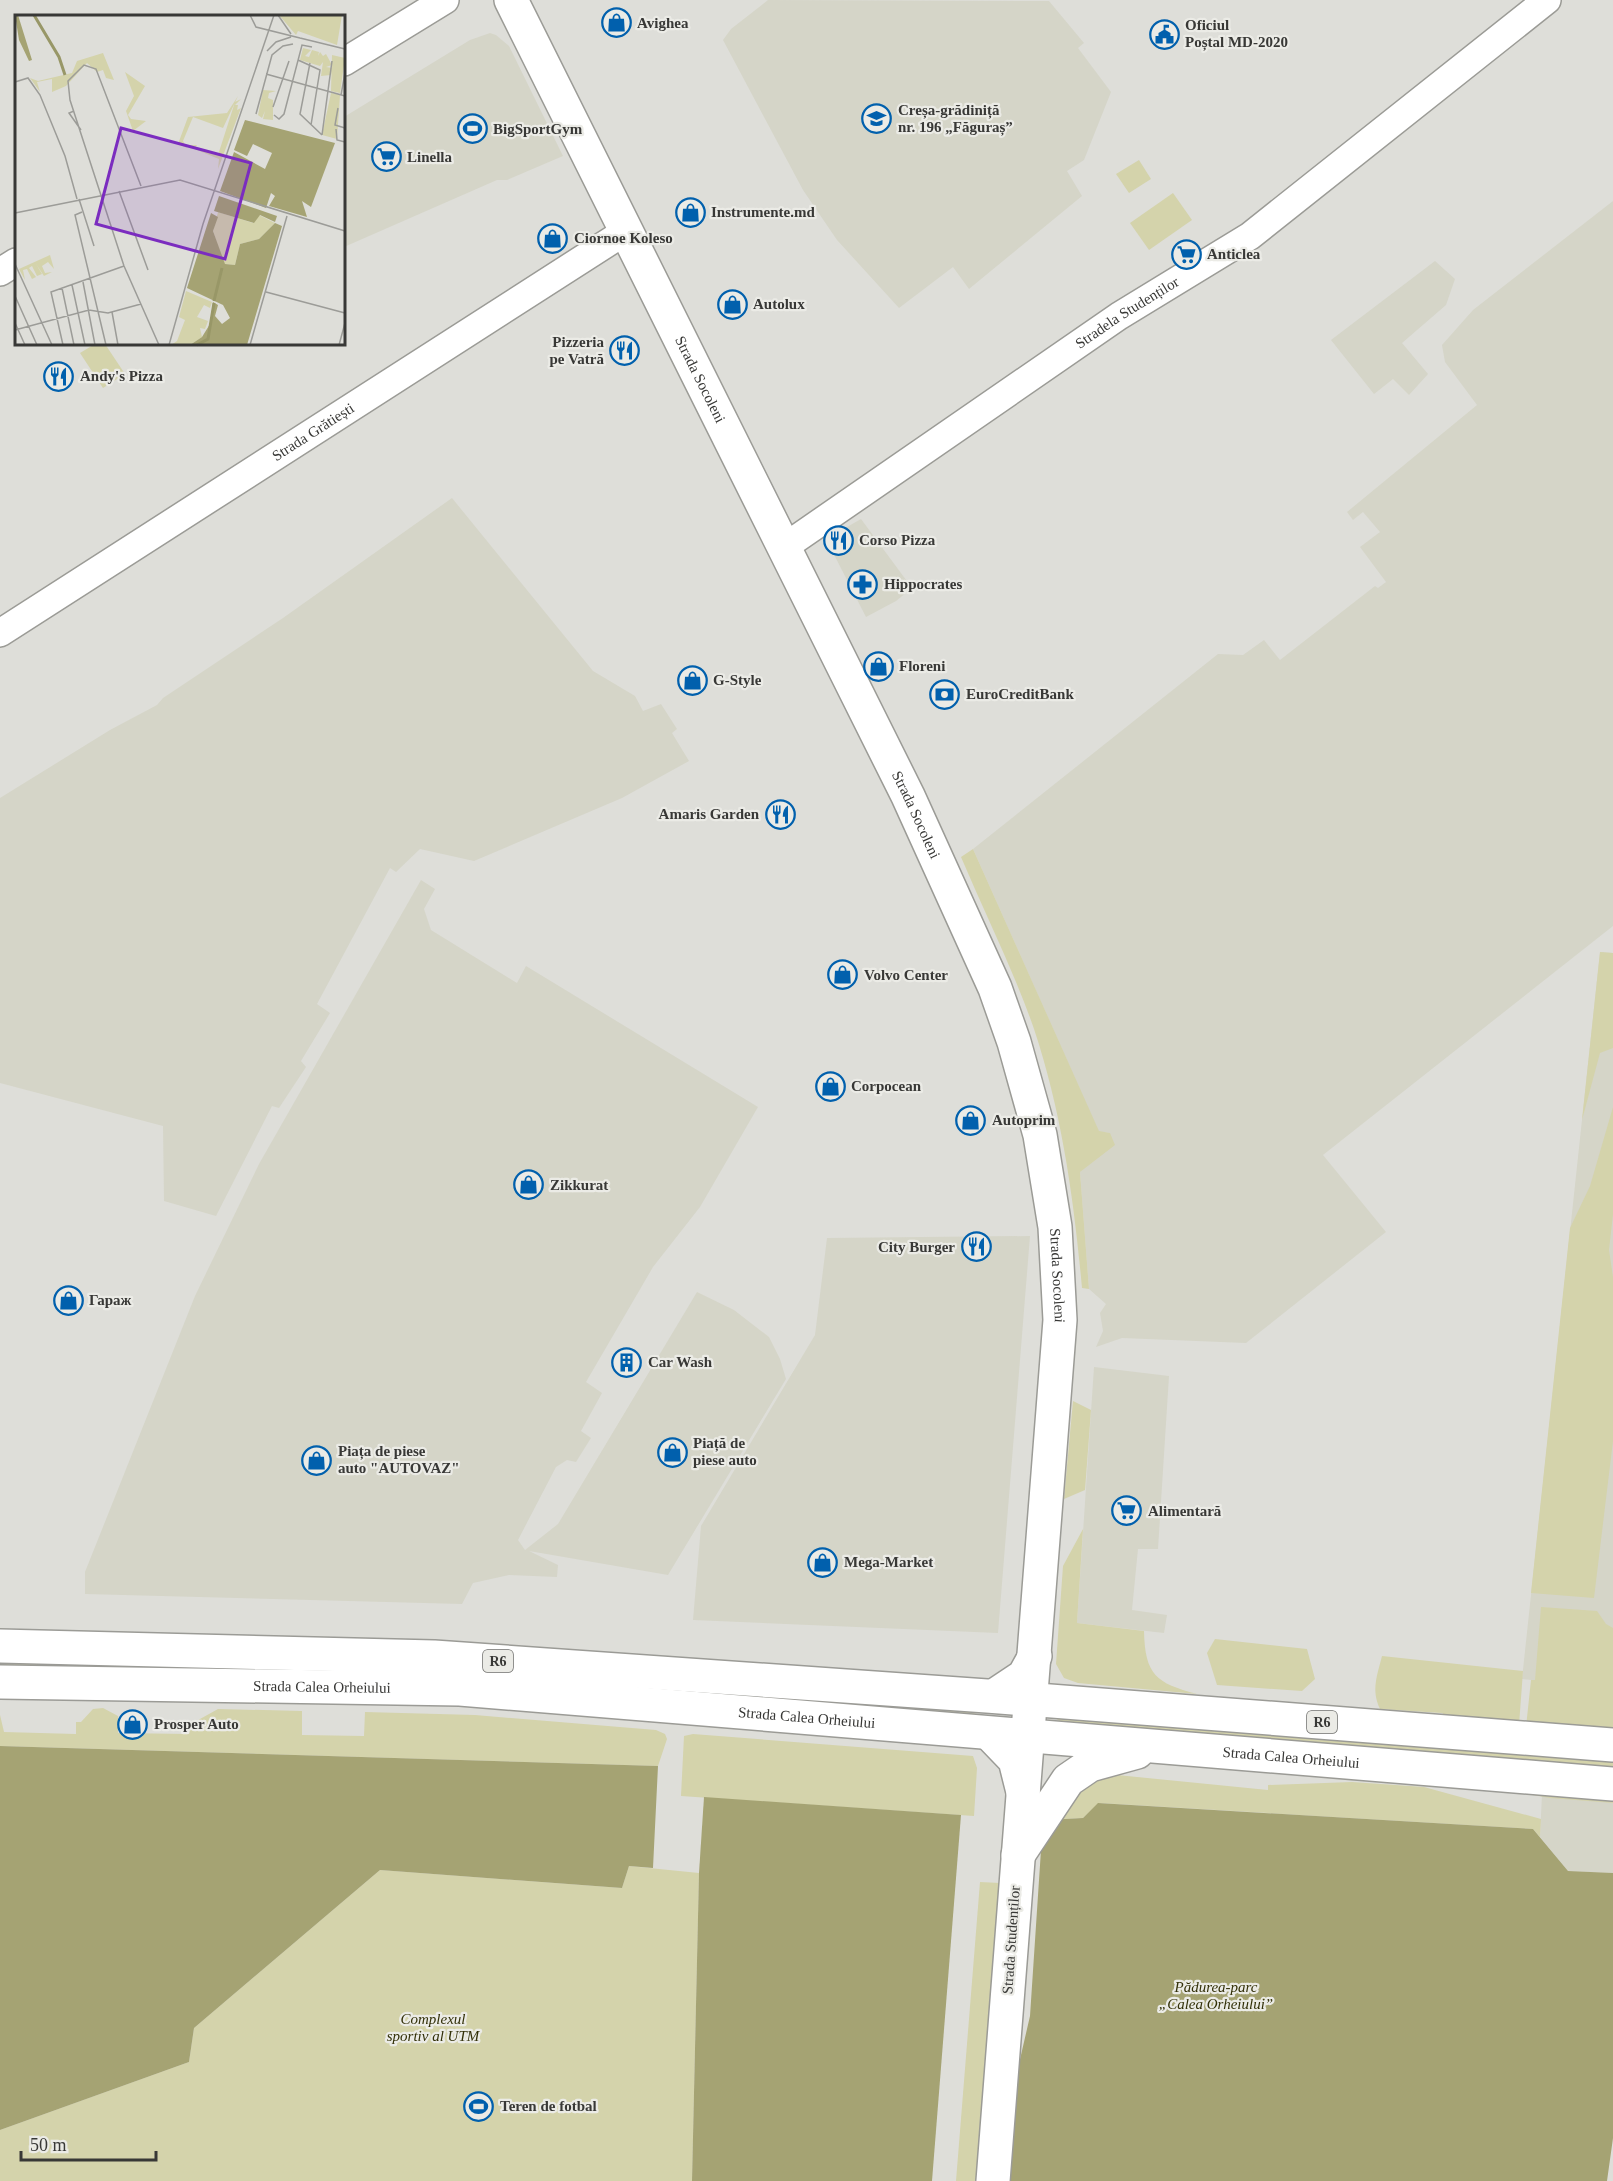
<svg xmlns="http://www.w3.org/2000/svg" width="1613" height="2181" viewBox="0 0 1613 2181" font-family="Georgia,serif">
<rect width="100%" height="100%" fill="#deded9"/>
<!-- built -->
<g fill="#d5d5c8">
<polygon points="768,0 1049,1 1084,43 1078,48 1111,92 1084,160 1067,171 1082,196 969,289 953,267 899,308 837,240 803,190 723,40 731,29"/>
<polygon points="490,33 496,35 509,46 563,156 507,180 497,180 344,247 344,117 470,40"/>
<polygon points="1613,201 1613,926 1323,1155 1386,1232 1246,1343 1122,1338 1096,1347 1103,1331 1100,1313 1106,1304 1089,1289 1080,1172 1110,1133 1099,1132 973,849 1218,654 1243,655 1264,640 1280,660 1375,586 1378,588 1386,582 1360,547 1380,532 1363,512 1353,520 1347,512 1477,405 1445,362 1442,345 1473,310"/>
<polygon points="1435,261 1455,279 1446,305 1402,343 1428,374 1409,395 1393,379 1374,394 1331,340"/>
<polygon points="452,498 593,671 635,696 643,711 661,704 677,729 672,733 689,761 622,798 474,861 420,849 396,872 390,868 317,1004 330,1013 301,1061 306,1067 279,1108 272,1106 216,1216 164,1201 163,1126 0,1083 0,798 110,730 157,705 163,698 283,618"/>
<polygon points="861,519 912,588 896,601 866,617 826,539"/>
<polygon points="421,880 435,889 424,909 431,930 517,983 526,966 758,1107 700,1207 653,1267 586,1382 602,1393 581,1431 591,1438 576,1462 567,1460 556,1467 518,1540 525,1550 558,1524 697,1292 734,1310 769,1337 780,1359 786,1379 668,1575 529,1551 558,1565 557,1577 509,1575 473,1583 462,1604 85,1594 85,1572 195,1296 259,1164"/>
<polygon points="1600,952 1613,953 1613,1688 1522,1679"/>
<polygon points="1030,1236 998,1633 693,1620 701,1526 815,1335 827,1238"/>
<polygon points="1094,1367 1169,1376 1158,1549 1138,1549 1132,1610 1167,1615 1164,1633 1077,1623"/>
<polygon points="1542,1794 1613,1799 1613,1873 1568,1871 1540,1837"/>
</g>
<!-- green -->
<g fill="#d4d3ab">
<polygon points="1139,160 1151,179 1129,193 1116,174"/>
<polygon points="1173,193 1192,220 1149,250 1130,223"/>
<polygon points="95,344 105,344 125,374 103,388 80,353"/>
<path d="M973,849l126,282 11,2 5,12 -35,27 9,117 -7,-1c-8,-88 -20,-175 -48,-259 -20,-58 -49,-115 -73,-172z"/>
<polygon points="1600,952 1613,953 1613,1048 1600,1053 1582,1120"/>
<polygon points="1613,1107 1613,1214 1609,1250 1613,1277 1613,1441 1594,1598 1531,1593 1570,1228 1590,1186"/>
<polygon points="1073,1401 1091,1410 1085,1490 1064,1499"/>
<path d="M1083,1529l-6,94 67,8c1,44 12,52 53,63l-119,-11 -14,-5 -8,-14 7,-98z"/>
<polygon points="1541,1607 1597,1611 1606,1624 1613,1628 1613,1734 1526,1727 1531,1680 1535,1680"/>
<polygon points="1215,1639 1307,1649 1315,1679 1302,1691 1217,1685 1207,1653"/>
<path d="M1382,1656l141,15 -4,54 -65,-4 -12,-8 -62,-4c-9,-19 -3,-33 2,-53z"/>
<polygon points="0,1660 56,1662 56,1667 0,1667"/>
<polygon points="719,1693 975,1710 976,1713 971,1715"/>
<polygon points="103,1708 118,1716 118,1733 189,1734 191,1724 218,1709 302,1711 302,1735 364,1736 365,1712 475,1715 656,1730 665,1734 667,1739 658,1766 0,1746 0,1715 4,1732 76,1734 76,1722 81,1722 93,1709"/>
<polygon points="1062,1715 1613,1762 1613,1769 1061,1723 1057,1719"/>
<polygon points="693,1734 973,1756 977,1768 974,1816 681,1796 684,1736"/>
<polygon points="1117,1775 1268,1790 1268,1785 1352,1782 1424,1787 1541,1819 1540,1837 1533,1829 1099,1803 1083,1818 1047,1820 1071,1788"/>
<polygon points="1510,1791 1613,1799 1613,1803 1550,1798"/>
<polygon points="629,1866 699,1873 692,2181 0,2181 0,2130 189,2062 194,2028 380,1870 622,1888"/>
<polygon points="980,1882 1000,1883 977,2181 956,2181"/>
</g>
<!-- forest -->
<g fill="#a5a373">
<polygon points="0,1746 658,1766 653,1868 629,1866 622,1888 380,1870 194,2028 189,2062 0,2130"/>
<polygon points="704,1797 961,1815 932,2181 692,2181 699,1873"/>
<polygon points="1098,1803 1533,1829 1568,1871 1613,1873 1613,2138 1607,2181 1007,2181 1015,2081 1030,2016 1041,1850 1047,1820 1083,1818"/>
</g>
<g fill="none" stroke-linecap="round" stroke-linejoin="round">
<defs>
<g id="minor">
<polyline points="344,62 445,0"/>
<polyline points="0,272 16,262"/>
<path id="s1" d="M783,548l336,-232 131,-80 297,-236"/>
<path id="s2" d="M0,633l626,-402"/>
</g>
<g id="major">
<path id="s3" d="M511,0l397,796 87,192 19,54 26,93 15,92 5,93 -67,861"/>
</g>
<g id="highway">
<polyline points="0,1646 434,1657 987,1696 1613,1745"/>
<path id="s4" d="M0,1682l460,7 1153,95"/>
<polyline points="994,1696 1024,1676 1035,1656"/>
<polyline points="990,1734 1015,1760 1023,1792"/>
<polyline points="1018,1855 1068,1780 1090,1765 1137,1752"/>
</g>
</defs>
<!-- minor casing -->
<use href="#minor" stroke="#9b9b96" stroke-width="30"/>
<!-- major casing -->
<use href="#major" stroke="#9b9b96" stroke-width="36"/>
<!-- highway casing -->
<use href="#highway" stroke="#9b9b96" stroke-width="36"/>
<!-- minor -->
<use href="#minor" stroke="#fff" stroke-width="27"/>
<!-- major -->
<use href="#major" stroke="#fff" stroke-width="33"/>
<!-- highway -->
<use href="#highway" stroke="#fff" stroke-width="33"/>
</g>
<!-- icons -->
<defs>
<symbol id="shop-ring" viewBox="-11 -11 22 22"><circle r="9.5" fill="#ebebe6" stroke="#0160ad" stroke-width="1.5"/><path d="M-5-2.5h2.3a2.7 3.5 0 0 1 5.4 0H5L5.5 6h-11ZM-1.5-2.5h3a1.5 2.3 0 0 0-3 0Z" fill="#0160ad"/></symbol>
<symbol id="civic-ring" viewBox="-11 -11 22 22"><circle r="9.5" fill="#ebebe6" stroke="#0160ad" stroke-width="1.5"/><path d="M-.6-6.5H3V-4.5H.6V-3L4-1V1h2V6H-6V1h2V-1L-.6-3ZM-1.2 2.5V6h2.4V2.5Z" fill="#0160ad"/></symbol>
<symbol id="school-ring" viewBox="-11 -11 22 22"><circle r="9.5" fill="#ebebe6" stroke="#0160ad" stroke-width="1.5"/><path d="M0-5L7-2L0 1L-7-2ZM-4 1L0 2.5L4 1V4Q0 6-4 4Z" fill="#0160ad"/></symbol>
<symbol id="stadium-ring" viewBox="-11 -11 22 22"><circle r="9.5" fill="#ebebe6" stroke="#0160ad" stroke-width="1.5"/><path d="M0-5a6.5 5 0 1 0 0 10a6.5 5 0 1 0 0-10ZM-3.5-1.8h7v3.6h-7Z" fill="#0160ad"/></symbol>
<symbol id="supermarket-ring" viewBox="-11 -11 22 22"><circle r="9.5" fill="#ebebe6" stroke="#0160ad" stroke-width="1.5"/><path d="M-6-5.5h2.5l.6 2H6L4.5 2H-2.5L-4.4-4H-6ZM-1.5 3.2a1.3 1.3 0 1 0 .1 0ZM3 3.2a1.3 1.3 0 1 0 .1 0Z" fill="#0160ad"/></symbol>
<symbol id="restaurant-ring" viewBox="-11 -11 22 22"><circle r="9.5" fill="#ebebe6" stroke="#0160ad" stroke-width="1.5"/><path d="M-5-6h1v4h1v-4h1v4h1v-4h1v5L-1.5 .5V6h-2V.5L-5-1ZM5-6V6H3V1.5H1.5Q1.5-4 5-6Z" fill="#0160ad"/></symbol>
<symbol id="pharmacy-ring" viewBox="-11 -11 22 22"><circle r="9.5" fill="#ebebe6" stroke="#0160ad" stroke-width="1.5"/><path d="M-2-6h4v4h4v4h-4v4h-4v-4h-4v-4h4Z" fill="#0160ad"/></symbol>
<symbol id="bank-ring" viewBox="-11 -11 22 22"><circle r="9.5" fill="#ebebe6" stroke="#0160ad" stroke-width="1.5"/><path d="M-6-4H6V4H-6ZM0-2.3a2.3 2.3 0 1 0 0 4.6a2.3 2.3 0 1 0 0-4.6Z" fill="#0160ad"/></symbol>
<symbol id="building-ring" viewBox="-11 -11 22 22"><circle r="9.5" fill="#ebebe6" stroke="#0160ad" stroke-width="1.5"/><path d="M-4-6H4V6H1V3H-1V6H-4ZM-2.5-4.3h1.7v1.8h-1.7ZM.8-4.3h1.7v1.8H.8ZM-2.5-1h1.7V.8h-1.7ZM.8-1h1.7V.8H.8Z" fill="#0160ad"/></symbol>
</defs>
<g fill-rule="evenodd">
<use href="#shop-ring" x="600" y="6" width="33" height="33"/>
<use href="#civic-ring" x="1148" y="18" width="33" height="33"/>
<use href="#school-ring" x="860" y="102" width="33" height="33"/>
<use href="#stadium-ring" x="456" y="112" width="33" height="33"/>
<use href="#supermarket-ring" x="370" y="140" width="33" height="33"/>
<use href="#shop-ring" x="674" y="196" width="33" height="33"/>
<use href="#shop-ring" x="536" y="222" width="33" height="33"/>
<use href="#supermarket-ring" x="1170" y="238" width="33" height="33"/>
<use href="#shop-ring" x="716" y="288" width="33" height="33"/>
<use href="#restaurant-ring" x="608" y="334" width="33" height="33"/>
<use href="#restaurant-ring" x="42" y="360" width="33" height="33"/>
<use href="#restaurant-ring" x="822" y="524" width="33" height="33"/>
<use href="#pharmacy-ring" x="846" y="568" width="33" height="33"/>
<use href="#shop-ring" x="862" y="650" width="33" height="33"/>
<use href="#shop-ring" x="676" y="664" width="33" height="33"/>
<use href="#bank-ring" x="928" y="678" width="33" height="33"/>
<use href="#restaurant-ring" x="764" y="798" width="33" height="33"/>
<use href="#shop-ring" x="826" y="958" width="33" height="33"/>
<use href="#shop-ring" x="814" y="1070" width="33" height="33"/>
<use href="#shop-ring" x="954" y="1104" width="33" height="33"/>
<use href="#shop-ring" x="512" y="1168" width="33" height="33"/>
<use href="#restaurant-ring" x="960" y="1230" width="33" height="33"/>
<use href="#shop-ring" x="52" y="1284" width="33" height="33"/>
<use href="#building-ring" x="610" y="1346" width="33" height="33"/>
<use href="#shop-ring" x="656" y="1436" width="33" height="33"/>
<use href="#shop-ring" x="300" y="1444" width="33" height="33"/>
<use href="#supermarket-ring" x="1110" y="1494" width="33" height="33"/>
<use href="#shop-ring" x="806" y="1546" width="33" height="33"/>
<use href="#shop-ring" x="116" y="1708" width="33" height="33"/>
<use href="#stadium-ring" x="462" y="2090" width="33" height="33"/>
</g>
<g text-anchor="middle" stroke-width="4.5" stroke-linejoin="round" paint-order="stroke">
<!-- shield labels -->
<g fill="#ebebe6" stroke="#6e6e6b" stroke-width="1.5">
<rect x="483" y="1650" width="30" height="22" rx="4.5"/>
<rect x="1307" y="1711" width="30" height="22" rx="4.5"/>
</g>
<g font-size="14" font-weight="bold" fill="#383836">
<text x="498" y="1666">R6</text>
<text x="1322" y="1727">R6</text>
</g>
<!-- poi labels -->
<g font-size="15" font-weight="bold" fill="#383836" stroke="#ebebe6" text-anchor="start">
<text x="637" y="28">Avighea</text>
<text x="1185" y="30">Oficiul<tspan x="1185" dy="17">Poștal MD-2020</tspan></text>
<text x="898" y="115">Creșa-grădiniță<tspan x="898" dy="17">nr. 196 „Făguraș”</tspan></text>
<text x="493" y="134">BigSportGym</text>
<text x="407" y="162">Linella</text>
<text x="711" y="217">Instrumente.md</text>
<text x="574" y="243">Ciornoe Koleso</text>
<text x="1207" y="259">Anticlea</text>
<text x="753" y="309">Autolux</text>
<text x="604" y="347" text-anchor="end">Pizzeria<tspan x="604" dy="17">pe Vatră</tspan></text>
<text x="80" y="381">Andy's Pizza</text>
<text x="859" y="545">Corso Pizza</text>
<text x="884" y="589">Hippocrates</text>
<text x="899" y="671">Floreni</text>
<text x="713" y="685">G-Style</text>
<text x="966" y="699">EuroCreditBank</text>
<text x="759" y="819" text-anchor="end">Amaris Garden</text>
<text x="864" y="980">Volvo Center</text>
<text x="851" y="1091">Corpocean</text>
<text x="992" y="1125">Autoprim</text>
<text x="550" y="1190">Zikkurat</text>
<text x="955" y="1252" text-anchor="end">City Burger</text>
<text x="89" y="1305">Гараж</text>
<text x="648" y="1367">Car Wash</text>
<text x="693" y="1448">Piață de<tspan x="693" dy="17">piese auto</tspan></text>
<text x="338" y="1456">Piața de piese<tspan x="338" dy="17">auto "AUTOVAZ"</tspan></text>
<text x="1148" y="1516">Alimentară</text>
<text x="844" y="1567">Mega-Market</text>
<text x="154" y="1729">Prosper Auto</text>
<text x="500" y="2111">Teren de fotbal</text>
</g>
<!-- street labels -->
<g font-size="15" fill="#383836" stroke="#ebebe6">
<text dy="5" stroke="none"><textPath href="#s1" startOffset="417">Stradela Studenților</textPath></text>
<text dy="5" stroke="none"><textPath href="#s3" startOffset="424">Strada Socoleni</textPath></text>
<text dy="5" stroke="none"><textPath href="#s2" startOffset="372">Strada Grătiești</textPath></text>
<text dy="5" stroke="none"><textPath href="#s3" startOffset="910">Strada Socoleni</textPath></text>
<text dy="5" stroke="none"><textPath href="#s3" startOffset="1396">Strada Socoleni</textPath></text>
<text dy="5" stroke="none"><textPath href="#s4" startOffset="322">Strada Calea Orheiului</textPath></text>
<text dy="5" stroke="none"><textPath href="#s4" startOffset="808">Strada Calea Orheiului</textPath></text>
<text dy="5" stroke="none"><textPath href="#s4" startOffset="1294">Strada Calea Orheiului</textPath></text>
<text transform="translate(1011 1940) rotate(-86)" y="5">Strada Studenților</text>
</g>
<!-- park labels -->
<g font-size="15" font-style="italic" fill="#323008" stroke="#ebebe6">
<text x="1216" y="1992">Pădurea-parc<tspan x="1216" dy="17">„Calea Orheiului”</tspan></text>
<text x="433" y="2024">Complexul<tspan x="433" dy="17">sportiv al UTM</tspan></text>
</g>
</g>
<!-- overview -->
<g transform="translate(15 15)">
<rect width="330" height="330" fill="#deded9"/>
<path d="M264,0h63l-5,30 -39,-14 -2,4zM288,33l8,2 -6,6 4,1 3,-7 7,2 -1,4 2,-4 3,4 3,-2 6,11 -6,2 6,1 -1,7 -10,1 2,-14 -3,4 -20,-6zM88,38l11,27 -8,-2 -3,-8 -6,2 -10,-9 -21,23 -14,6v-13l-15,3 3,10 -10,-14 8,3 34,-8 5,-12zM317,40l13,3 -5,35 -9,-2zM110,57l20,14 -17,29 3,4 15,2 -13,10 -7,-20 8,-15zM248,75l13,1 -7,2 -1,5 5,2v20l-10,-1 2,-8 -3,7 -4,-3zM316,78l9,2 -3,44 -15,-4zM223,81l-15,32 -30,-11 -10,24 4,7 -9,-4 10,-27 39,-4zM226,84l-6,6h3l-1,5 4,-2 -23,61 1,-10 -34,-14h12l-2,3 23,7 17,-53zM203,197l35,11 6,-8 16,8 -16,16 -19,5 -5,21 -11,-1 -11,-33zM35,240l4,14 -6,-7 -6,4 3,7 7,-1 -8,4 -8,-12 6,10 -5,2 -5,-10 -3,2 7,9 -4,2 -5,-10 -4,1 2,10 -6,-11zM171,276l26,11 -2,6 -6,-3 -7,12 11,4 -3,8 -5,-1 2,9 -12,8h-19l6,-4 8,-21 -6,-3z" fill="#d4d3ab"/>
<path d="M0,0h3l14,45 -3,1 -10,-21zM230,105l90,23 -24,64 -9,-6 5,16 -38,-11 6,-10 -4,-3 -5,15 -46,-17 14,-39 31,17 7,-16 -19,-9 -6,12 -13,-6zM204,181l58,20 -2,6 -15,-7 -6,8 -40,-12zM196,198l7,4 -5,14 12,33 10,1 5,-21 19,-5 16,-16 7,3 -35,119h-57l12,-8 8,-13 3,-22 5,3 -3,11 7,8 8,-6 -7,-13 -36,-17z" fill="#a5a373"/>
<path fill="none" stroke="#989767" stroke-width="3" d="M19,0l25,42 6,18M199,286l8,-33M182,330l11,-6 6,-36"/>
<path fill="none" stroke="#9c9c98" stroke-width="1.5" d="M235,0l6,12 44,11M263,0l13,19M285,23l45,11M252,36l9,-9 15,-5M283,45l22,10 -9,55M295,48l-10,51 22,21M251,59l79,22M0,67l13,-4 12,17 25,61 12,43M326,80l4,-22M258,92l16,-46M323,93l-3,17 10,3M59,96l-5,2 12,17M241,99l16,-59 11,-9 10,-2M259,100l5,4 5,-5 18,-69 10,2M321,114l1,11 8,2M307,120l10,-74M126,171l-45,-117 -12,-4 -16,16 2,19 54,166 35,79M104,176l29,79M64,184l15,47M67,197l-7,3 31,130M0,198l165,-33 165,51M0,249l37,81M68,267l12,63M57,270l13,60M47,273l12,57M251,277l79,21M0,281l22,49M97,297l6,33M0,308l10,22M0,315l74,-20 19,3 33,-9M48,330l-12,-53 73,-26M154,330l34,-121 71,-209M235,330l37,-129M324,330l6,-22"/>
<path fill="#7b2cbf" fill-opacity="0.15" stroke="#7b2cbf" stroke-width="3" d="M106,113l130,35 -26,96 -129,-35z"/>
<rect width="330" height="330" fill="none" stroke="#383836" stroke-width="3"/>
</g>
<!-- scale -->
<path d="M21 2151v9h135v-9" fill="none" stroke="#383836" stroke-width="3"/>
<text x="30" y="2151" font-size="18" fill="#383836" stroke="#ebebe6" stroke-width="4.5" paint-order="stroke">50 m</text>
</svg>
